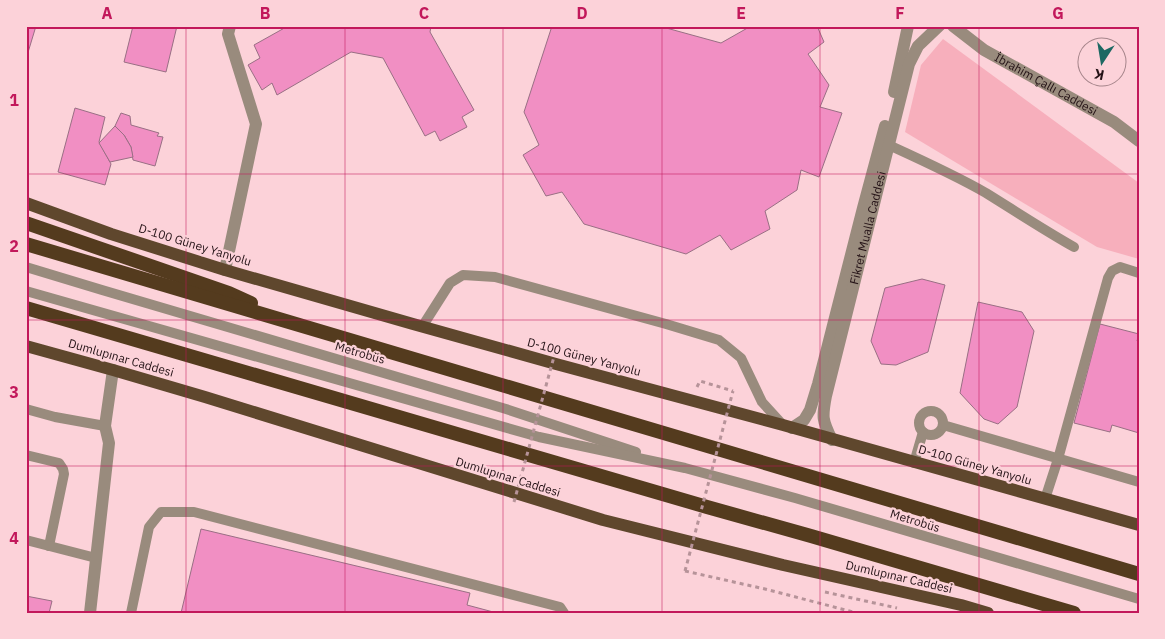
<svg xmlns="http://www.w3.org/2000/svg" width="1165" height="639" viewBox="0 0 1165 639" font-family="'IBM Plex Sans',sans-serif">
<rect width="100%" height="100%" fill="#fcd2d9"/>
<!-- green -->
<polygon fill="#f7afbc" points="943,39 1139,183 1139,259 1097,247 905,132 921,65"/>
<!-- building -->
<g fill="#f18fc3" stroke="#996f84">
<polygon points="26,26 36,26 26,59"/>
<polygon points="133,26 177,26 166,72 124,62"/>
<polygon points="288,26 431,26 430,32 474,110 462,117 467,127 440,141 435,131 425,136 383,58 351,52 277,95 272,83 262,90 248,65 260,58 254,45"/>
<polygon points="552,26 659,26 721,43 751,26 817,26 824,42 808,54 829,85 820,107 842,113 819,177 801,170 797,190 765,211 770,229 731,250 720,235 686,254 584,224 562,192 546,196 523,155 539,145 524,112"/>
<polygon points="75,108 105,117 99,142 111,164 105,185 58,172"/>
<polygon points="121,113 130,116 131,125 159,133 157,136 163,137 155,166 133,160 131,147 124,135 115,126"/>
<polygon points="115,126 124,135 131,147 133,157 110,162 99,143"/>
<polygon points="922,279 945,285 928,352 896,365 881,364 871,341 885,288"/>
<polygon points="978,302 1022,312 1034,331 1017,407 998,424 984,419 960,393"/>
<polygon points="1100,324 1139,334 1137,341 1139,342 1139,433 1112,425 1110,432 1074,423"/>
<polygon points="201,529 470,593 467,605 497,613 181,613"/>
<polygon points="26,596 52,601 49,613 26,613"/>
</g>
<g fill="none" stroke-linecap="round" stroke-linejoin="round">
<!-- path -->
<g stroke="#b69399" stroke-width="3" stroke-dasharray="4 4" stroke-linecap="butt">
<polyline points="697,387 700,381 733,391"/>
<polyline points="685,571 765,589 857,613"/>
<polyline points="825,592 897,608"/>
</g>
<!-- service -->
<g stroke="#998b7d" stroke-width="10">
<path d="M882,142c35,16 71,32 104,51 29,18 58,37 88,54"/>
<polyline points="26,267 102,290 506,409 636,452"/>
<polyline points="26,291 539,437 685,468 795,498 1139,599"/>
<polyline points="422,327 450,283 463,275 495,277 666,324 719,340 741,358 762,402 783,425"/>
<polyline points="26,409 55,417 105,426"/>
<circle cx="931" cy="423" r="12"/>
<polyline points="943,425 1139,482"/>
<polyline points="26,455 59,463 63,469 64,474 49,546"/>
<polyline points="914,463 923,432"/>
<polyline points="1045,499 1058,459 1108,278 1112,271 1120,267 1139,273"/>
<polyline points="26,540 96,558"/>
<polyline points="131,613 149,527 161,512 194,512 560,607 564,613"/>
</g>
<!-- minor -->
<g stroke="#998b7d" stroke-width="12">
<path id="s1" d="M953,26l31,24 130,72 25,19"/>
<polyline points="894,92 908,26"/>
<polyline points="225,270 256,124 228,34 230,26"/>
<polyline points="792,428 804,420 810,410 818,384 863,208 885,126"/>
<path id="s2" d="M832,440c-10,-20 -10,-23 -6,-44l83,-332 9,-18 21,-20"/>
<polyline points="90,613 109,443 105,426 113,370"/>
</g>
<!-- primary -->
<g stroke="#5f472d" stroke-width="12">
<polyline points="26,203 111,234 225,270 413,324 556,364 783,425 1139,525"/>
<polyline points="26,346 113,370 205,397 603,520 783,565 961,605 988,613"/>
</g>
<!-- trunk -->
<g stroke="#543b1e" stroke-width="14">
<polyline points="26,223 229,293 251,303"/>
<polyline points="26,244 1139,574"/>
<polyline points="26,308 707,507 811,536 1074,613"/>
</g>
<!-- path-bridge -->
<g stroke="#b69399" stroke-width="3" stroke-dasharray="4 4" stroke-linecap="butt">
<polyline points="514,502 555,353 560,355"/>
<polyline points="685,571 733,391"/>
</g>
</g>
<!-- grid -->
<path fill="none" stroke="#c2185b" stroke-width="1" stroke-opacity="0.55" d="M186,26v587M345,26v587M503,26v587M662,26v587M820,26v587M979,26v587M26,174h1113M26,320h1113M26,466h1113"/>
<g text-anchor="middle" stroke-width="4.5" stroke-linejoin="round" paint-order="stroke">
<!-- street labels -->
<g font-size="12" fill="#241216" stroke="#fcd2d9">
<text dy="4" stroke="none"><textPath href="#s1" startOffset="110">İbrahim Çallı Caddesi</textPath></text>
<text dy="4" stroke="none"><textPath href="#s2" startOffset="219">Fikret Mualla Caddesi</textPath></text>
<text transform="translate(195 245) rotate(17)" y="4">D-100 Güney Yanyolu</text>
<text transform="translate(360 353) rotate(16)" y="4">Metrobüs</text>
<text transform="translate(584 357) rotate(15)" y="4">D-100 Güney Yanyolu</text>
<text transform="translate(121 358) rotate(16)" y="4">Dumlupınar Caddesi</text>
<text transform="translate(975 465) rotate(16)" y="4">D-100 Güney Yanyolu</text>
<text transform="translate(508 477) rotate(17)" y="4">Dumlupınar Caddesi</text>
<text transform="translate(915 521) rotate(17)" y="4">Metrobüs</text>
<text transform="translate(899 577) rotate(13)" y="4">Dumlupınar Caddesi</text>
</g>
</g>
<!-- border -->
<rect width="1165" height="639" fill="none" stroke="#fcd2d9" stroke-width="55"/>
<!-- north arrow -->
<g transform="translate(1102 62) rotate(192)"><circle r="24" fill="#fcd2d9" stroke="#a6858b"/>
<path d="M0-4L9 19L0 12L-9 19Z" fill="#1d6863"/>
<text y="-8" font-size="14" font-weight="bold" text-anchor="middle" fill="#241216">K</text>
</g>
<rect x="28" y="28" width="1110" height="584" fill="none" stroke="#c2185b" stroke-width="2"/>
<g font-size="16" text-anchor="middle" font-weight="bold" fill="#c2185b">
<text x="107" y="19">A</text>
<text x="265" y="19">B</text>
<text x="424" y="19">C</text>
<text x="582" y="19">D</text>
<text x="741" y="19">E</text>
<text x="900" y="19">F</text>
<text x="1058" y="19">G</text>
<text x="14" y="106">1</text>
<text x="14" y="252">2</text>
<text x="14" y="398">3</text>
<text x="14" y="544">4</text>
</g>
</svg>
